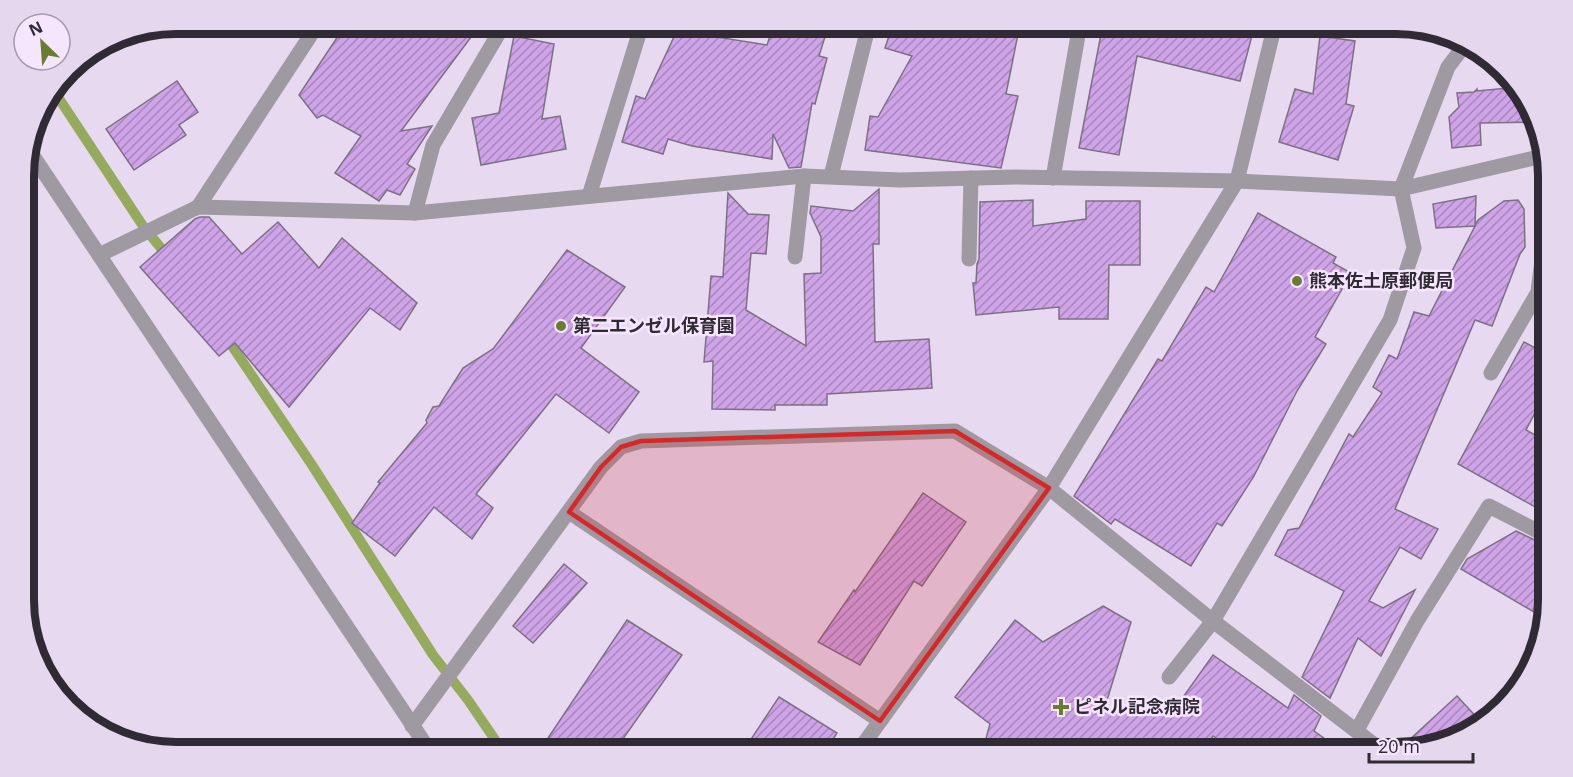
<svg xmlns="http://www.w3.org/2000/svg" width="1573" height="777" viewBox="0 0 1573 777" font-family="'Open Sans','Noto Sans JP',sans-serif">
<defs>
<pattern id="building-hatch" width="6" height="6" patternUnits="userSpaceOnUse" patternTransform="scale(1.5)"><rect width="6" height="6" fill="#cfa3e8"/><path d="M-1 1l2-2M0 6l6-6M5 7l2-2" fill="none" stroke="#a885bd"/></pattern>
</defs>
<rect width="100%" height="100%" fill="#e7d9f0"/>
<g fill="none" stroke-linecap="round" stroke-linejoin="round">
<!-- stream -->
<g stroke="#94aa5d" stroke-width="10">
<polyline points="54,91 143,226 169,258"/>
<polyline points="224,334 312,465 433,655 468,700 504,753"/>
</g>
</g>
<!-- building -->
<g fill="url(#building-hatch)" stroke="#7d7084" stroke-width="1.5">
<polygon points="346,24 474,24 472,28 477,29 401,131 432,126 407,164 415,169 400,195 387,190 379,201 335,173 361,136 323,115 317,118 299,95"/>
<polygon points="680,24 715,24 710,36 767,45 774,24 829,24 819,56 827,58 815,104 812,103 801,167 789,168 773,134 772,159 692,146 668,139 663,154 622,142 636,96 645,99"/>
<polygon points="893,24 1020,24 1006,94 1018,96 1001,168 865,150 870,116 878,117 912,56 885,48"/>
<polygon points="1103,24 1255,24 1240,81 1137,56 1119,155 1079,148"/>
<polygon points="514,36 554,44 542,119 560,116 566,149 481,165 472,118 499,113"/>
<polygon points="1320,36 1355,41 1346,104 1354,106 1338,160 1279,142 1295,89 1313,94"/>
<polygon points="177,81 198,112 179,125 186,135 134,170 106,129"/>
<polygon points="1519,87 1534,122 1480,123 1481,145 1452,148 1449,117 1459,107 1457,93 1474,92 1477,89 1477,91"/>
<polygon points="879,189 879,244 873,244 875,342 929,339 932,388 827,394 827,405 775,405 775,410 712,409 713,361 704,362 711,276 723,277 728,193 748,214 769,215 766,254 751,253 746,310 806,346 804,274 821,273 821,237 810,213 811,206 853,211"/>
<polygon points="1476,196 1475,225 1478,220 1504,201 1518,200 1524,209 1525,247 1520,254 1492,326 1475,320 1395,509 1438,529 1421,559 1400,547 1369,601 1383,608 1415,590 1381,656 1358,638 1330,698 1302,677 1344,591 1275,555 1288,530 1299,528 1349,434 1353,437 1382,393 1373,387 1389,355 1397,359 1414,312 1429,316 1475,226 1436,228 1433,204"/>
<polygon points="1033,200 1033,226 1086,219 1086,201 1140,201 1140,265 1109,265 1108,319 1059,319 1059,307 976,315 973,283 976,283 977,264 979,259 980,202"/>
<polygon points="1258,213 1336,257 1333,263 1351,273 1315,337 1326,344 1297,391 1254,476 1222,526 1217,523 1191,566 1115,519 1111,524 1074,496 1158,359 1162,361 1206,287 1214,292"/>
<polygon points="200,217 209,217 242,254 278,222 319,268 342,238 417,303 400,330 370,308 289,407 235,343 219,356 140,267 195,219"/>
<polygon points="567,250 625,287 581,348 639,392 609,433 556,394 476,494 493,508 472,539 434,507 395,556 352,523 380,483 378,482 427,423 426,420 433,407 439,406 463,368 493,349"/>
<polygon points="1524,342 1548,355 1548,388 1526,430 1549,443 1549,526 1536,519 1546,513 1458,464"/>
<polygon points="923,493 966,522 922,586 914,581 860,665 818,642 854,590 855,592"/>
<polygon points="1516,531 1549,547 1549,598 1539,615 1461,569 1467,559"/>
<polygon points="564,564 587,583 533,643 513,626"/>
<polygon points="1103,606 1131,622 1104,710 1146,706 1174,710 1213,655 1288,708 1294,695 1321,716 1314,731 1345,753 1237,753 1213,736 1201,753 982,753 990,724 955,697 1015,620 1043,642"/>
<polygon points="627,620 682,655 613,753 538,753"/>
<polygon points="1457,696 1480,721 1468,732 1407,753 1395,753"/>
<polygon points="779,697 837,733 824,753 742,753"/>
</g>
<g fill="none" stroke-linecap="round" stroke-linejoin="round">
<!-- street -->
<g stroke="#9f99a2" stroke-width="15">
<polyline points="29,150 431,753"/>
<polyline points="831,176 869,24"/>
<polyline points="1053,178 1080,24"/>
<polyline points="589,196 642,24"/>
<polyline points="198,207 318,24"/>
<polyline points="415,213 433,145 503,26"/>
<polyline points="99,255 198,207 415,213 804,176 900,180 1015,177 1237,181 1401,189 1547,155"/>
<polyline points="795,257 804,176"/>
<polyline points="969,259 971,178"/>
<polyline points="1491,373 1538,292 1548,212"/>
<polyline points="569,512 880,721"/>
<polyline points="1169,677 1213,621 1390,320 1414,248 1401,189 1448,67 1467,42"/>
<polyline points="412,726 601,467 621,447 641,441 955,431 1049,488 1213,621 1385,753"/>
<polyline points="1357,730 1417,621 1489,506 1549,537"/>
<polyline points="857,753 1049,488 1237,181 1275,24"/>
</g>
</g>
<!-- marked area -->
<path fill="#d62828" fill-opacity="0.2" stroke="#d62828" stroke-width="4.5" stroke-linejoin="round" d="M955,431l94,57 -169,233 -311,-209 32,-45 20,-20 20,-6z"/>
<!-- markers -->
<g fill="#687d2e" stroke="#f5e6fe" stroke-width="2">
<circle cx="1297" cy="281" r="6"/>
<circle cx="561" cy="326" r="6"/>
<path d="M1058 698h6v6h6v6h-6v6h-6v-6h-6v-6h6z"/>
</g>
<g text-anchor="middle" stroke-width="5" stroke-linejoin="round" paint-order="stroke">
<!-- poi labels -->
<g font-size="18" font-weight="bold" fill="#2f2a33" stroke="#f5e6fe" text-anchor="start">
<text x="1309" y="287">熊本佐土原郵便局</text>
<text x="573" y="332">第二エンゼル保育園</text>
<text x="1074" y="713">ピネル記念病院</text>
</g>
</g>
<!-- crop -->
<path d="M0 0H1573V777H0ZM176 34H1396A142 142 0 0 1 1538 176V600A142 142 0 0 1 1396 742H176A142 142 0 0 1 34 600V176A142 142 0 0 1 176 34Z" fill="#e5d7ee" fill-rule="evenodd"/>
<path fill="none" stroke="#2f2a33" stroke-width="8" d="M176 34H1396A142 142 0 0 1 1538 176V600A142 142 0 0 1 1396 742H176A142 142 0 0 1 34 600V176A142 142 0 0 1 176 34Z"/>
<!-- north arrow -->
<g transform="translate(42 42) rotate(335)"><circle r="28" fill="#f5e6fe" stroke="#a69bad" stroke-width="1.5"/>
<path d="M0-4.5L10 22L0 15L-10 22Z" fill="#687d2e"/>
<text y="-9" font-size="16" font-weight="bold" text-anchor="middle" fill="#2f2a33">N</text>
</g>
<!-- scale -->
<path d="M1369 753v9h104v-9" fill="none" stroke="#2f2a33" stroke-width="3"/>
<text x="1378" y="753" font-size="18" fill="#2f2a33" stroke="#f5e6fe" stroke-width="4.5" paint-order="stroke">20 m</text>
</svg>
